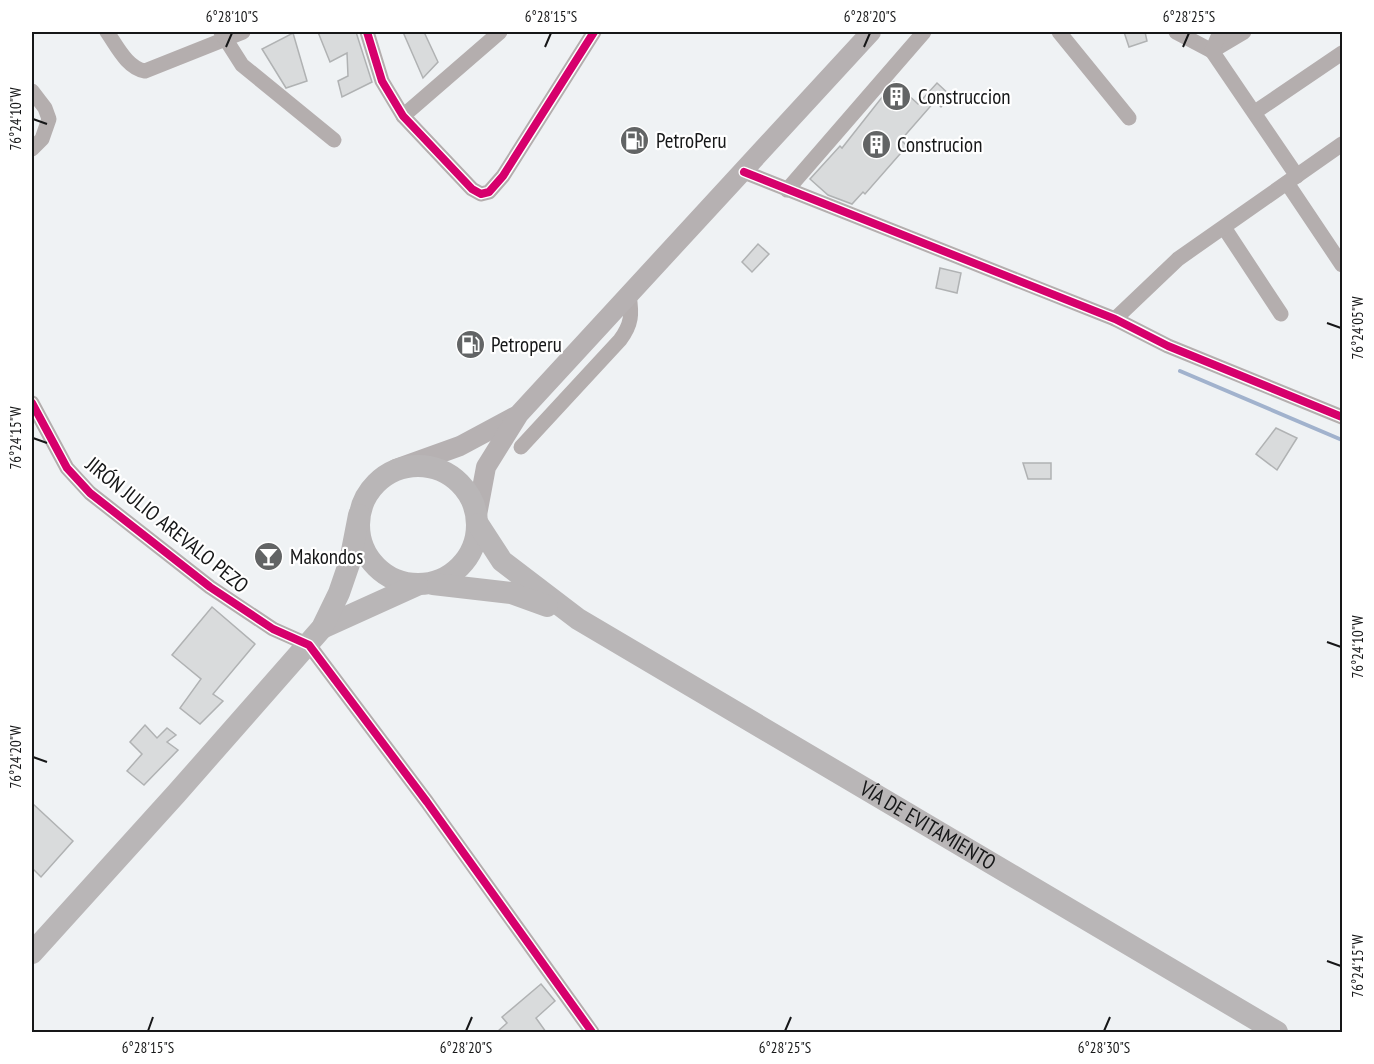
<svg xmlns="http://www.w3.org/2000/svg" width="1374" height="1064" viewBox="0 0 1374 1064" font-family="'PT Sans Narrow',sans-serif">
<rect width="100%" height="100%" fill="#eff2f4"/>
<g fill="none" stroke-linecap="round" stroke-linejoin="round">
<!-- stream -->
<polyline stroke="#a1b2cd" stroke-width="4" points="1180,371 1342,440"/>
</g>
<!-- building -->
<g fill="#d9dbdc" stroke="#b0b2b3" stroke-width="1.5">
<polygon points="318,32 356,32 372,82 342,97 338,81 348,76 347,53 330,62"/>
<polygon points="403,32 424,32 438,62 423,78"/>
<polygon points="1124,32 1145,32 1147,41 1129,47"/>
<polygon points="293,33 307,81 286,88 262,49"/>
<polygon points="894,82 918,104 937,83 951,96 941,107 935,101 901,140 907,146 865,194 863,192 852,204 828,195 810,179 840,146 842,148"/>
<polygon points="758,244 769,254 752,272 742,262"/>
<polygon points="940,268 961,273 957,293 936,288"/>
<polygon points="1276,428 1297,438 1277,470 1256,454"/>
<polygon points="1023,463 1051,463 1051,479 1028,479"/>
<polygon points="212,607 255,644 213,694 223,701 200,724 180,708 201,679 172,655"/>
<polygon points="145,725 157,738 167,728 176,735 167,742 178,750 144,785 127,771 142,754 130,742"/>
<polygon points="32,803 73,841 41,877 32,868"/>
<polygon points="541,984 555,1001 536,1018 546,1032 497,1032 507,1023 502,1017"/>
</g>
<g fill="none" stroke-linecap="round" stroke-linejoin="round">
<!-- minor -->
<g stroke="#b4aeae" stroke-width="15">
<path d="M107,32c10,14 20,36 38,39l98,-39"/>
<polyline points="221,32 242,65 334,140"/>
<polyline points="367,32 382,81 403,116 472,189 481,194 489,192 503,176 594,32"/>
<polyline points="1059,32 1129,118"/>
<polyline points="1176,32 1212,51 1244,32"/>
<polyline points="1220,32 1212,51 1297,176"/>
<polyline points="32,91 45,108 49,119 42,139 32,149"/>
<polyline points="1255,112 1342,53"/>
<polyline points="403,116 500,32"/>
<polyline points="744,172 1115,319 1168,346 1342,417"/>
<polyline points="1287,183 1342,265"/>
<polyline points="787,190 924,32"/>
<polyline points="1225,229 1281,314"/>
<polyline points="1115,319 1178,259 1342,144"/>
<polyline points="32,403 67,468 90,493 210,587 273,629 309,645 427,802 592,1032"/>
<path d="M521,447l99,-107c12,-16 12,-26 9,-45"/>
</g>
<!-- major -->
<g stroke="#b6b1b2" stroke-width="20">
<polyline points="396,469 460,446 514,417"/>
<polyline points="477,515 486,467 519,414 871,32"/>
</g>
<!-- highway -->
<g stroke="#b9b6b7" stroke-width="22">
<circle cx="418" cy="525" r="59"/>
<path id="s1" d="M478,524l24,37 76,58 699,413"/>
<polyline points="433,584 511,593 547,606"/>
<polyline points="322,628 417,585"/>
<polyline points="32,953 176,794 322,628 339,593 350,561 359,515"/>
</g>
<defs>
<g id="cycleway">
<polyline points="367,32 382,81 403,116 472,189 481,194 489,192 503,176 594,32"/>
<polyline points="744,172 1115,319 1168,346 1342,417"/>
<polyline points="32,403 67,468 90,493 210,587 273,629 309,645 427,802 592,1032"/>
</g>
</defs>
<!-- cycleway casing -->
<use href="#cycleway" stroke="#fff" stroke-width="11"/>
<!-- cycleway -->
<use href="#cycleway" stroke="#d6006c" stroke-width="8"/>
</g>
<!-- ticks -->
<path fill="none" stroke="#161718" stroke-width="2" d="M226,47l6,-14M545,47l6,-14M864,47l6,-14M1183,47l6,-14M33,119l14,5M1327,323l14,5M33,438l14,5M1327,642l14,5M33,757l14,5M1327,961l14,5M148,1031l5,-14M466,1031l6,-14M785,1031l6,-14M1104,1031l6,-14"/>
<!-- icons -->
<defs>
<symbol id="building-disc" viewBox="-11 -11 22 22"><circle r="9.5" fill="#626465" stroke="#fff"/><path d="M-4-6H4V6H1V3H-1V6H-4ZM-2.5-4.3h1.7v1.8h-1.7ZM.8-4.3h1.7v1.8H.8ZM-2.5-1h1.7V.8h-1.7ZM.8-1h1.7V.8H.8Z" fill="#fff"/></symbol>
<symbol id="fuel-disc" viewBox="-11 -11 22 22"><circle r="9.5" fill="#626465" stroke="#fff"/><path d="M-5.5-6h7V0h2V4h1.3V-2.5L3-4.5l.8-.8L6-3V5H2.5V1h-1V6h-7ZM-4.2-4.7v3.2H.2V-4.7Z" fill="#fff"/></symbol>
<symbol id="bar-disc" viewBox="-11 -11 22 22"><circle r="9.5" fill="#626465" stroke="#fff"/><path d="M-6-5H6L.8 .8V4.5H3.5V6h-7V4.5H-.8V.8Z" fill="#fff"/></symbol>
</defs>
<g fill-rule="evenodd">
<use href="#building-disc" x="880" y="80" width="33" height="33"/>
<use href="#fuel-disc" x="618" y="124" width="33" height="33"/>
<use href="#building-disc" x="860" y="128" width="33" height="33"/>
<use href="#fuel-disc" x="454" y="328" width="33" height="33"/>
<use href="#bar-disc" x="252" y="540" width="33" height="33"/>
</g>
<g text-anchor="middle" stroke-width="4.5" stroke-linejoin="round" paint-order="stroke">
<!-- poi labels -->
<g font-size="21" fill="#161718" stroke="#fff" text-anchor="start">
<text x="918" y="104">Construccion</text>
<text x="656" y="148">PetroPeru</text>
<text x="897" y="152">Construcion</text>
<text x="491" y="352">Petroperu</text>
<text x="290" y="564">Makondos</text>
</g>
<!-- street labels -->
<g font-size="21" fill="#161718" stroke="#fff">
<text transform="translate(167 525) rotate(39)" y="7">JIRÓN JULIO AREVALO PEZO</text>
<text dy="7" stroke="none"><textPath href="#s1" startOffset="546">VÍA DE EVITAMIENTO</textPath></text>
</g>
</g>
<!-- border -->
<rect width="1374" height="1064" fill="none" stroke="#ffffff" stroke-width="66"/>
<rect x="33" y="33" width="1308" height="998" fill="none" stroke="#161718" stroke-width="2"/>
<g font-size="15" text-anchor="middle" fill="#161718">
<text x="232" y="22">6°28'10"S</text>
<text x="551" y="22">6°28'15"S</text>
<text x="870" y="22">6°28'20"S</text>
<text x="1189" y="22">6°28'25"S</text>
<text transform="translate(16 119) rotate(-90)" y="5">76°24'10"W</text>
<text transform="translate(1358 328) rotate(-90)" y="5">76°24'05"W</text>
<text transform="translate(16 438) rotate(-90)" y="5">76°24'15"W</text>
<text transform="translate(1358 647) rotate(-90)" y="5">76°24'10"W</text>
<text transform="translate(16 757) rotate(-90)" y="5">76°24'20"W</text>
<text transform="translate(1358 966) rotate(-90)" y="5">76°24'15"W</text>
<text x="148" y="1053">6°28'15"S</text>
<text x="466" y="1053">6°28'20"S</text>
<text x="785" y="1053">6°28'25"S</text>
<text x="1104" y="1053">6°28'30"S</text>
</g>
</svg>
